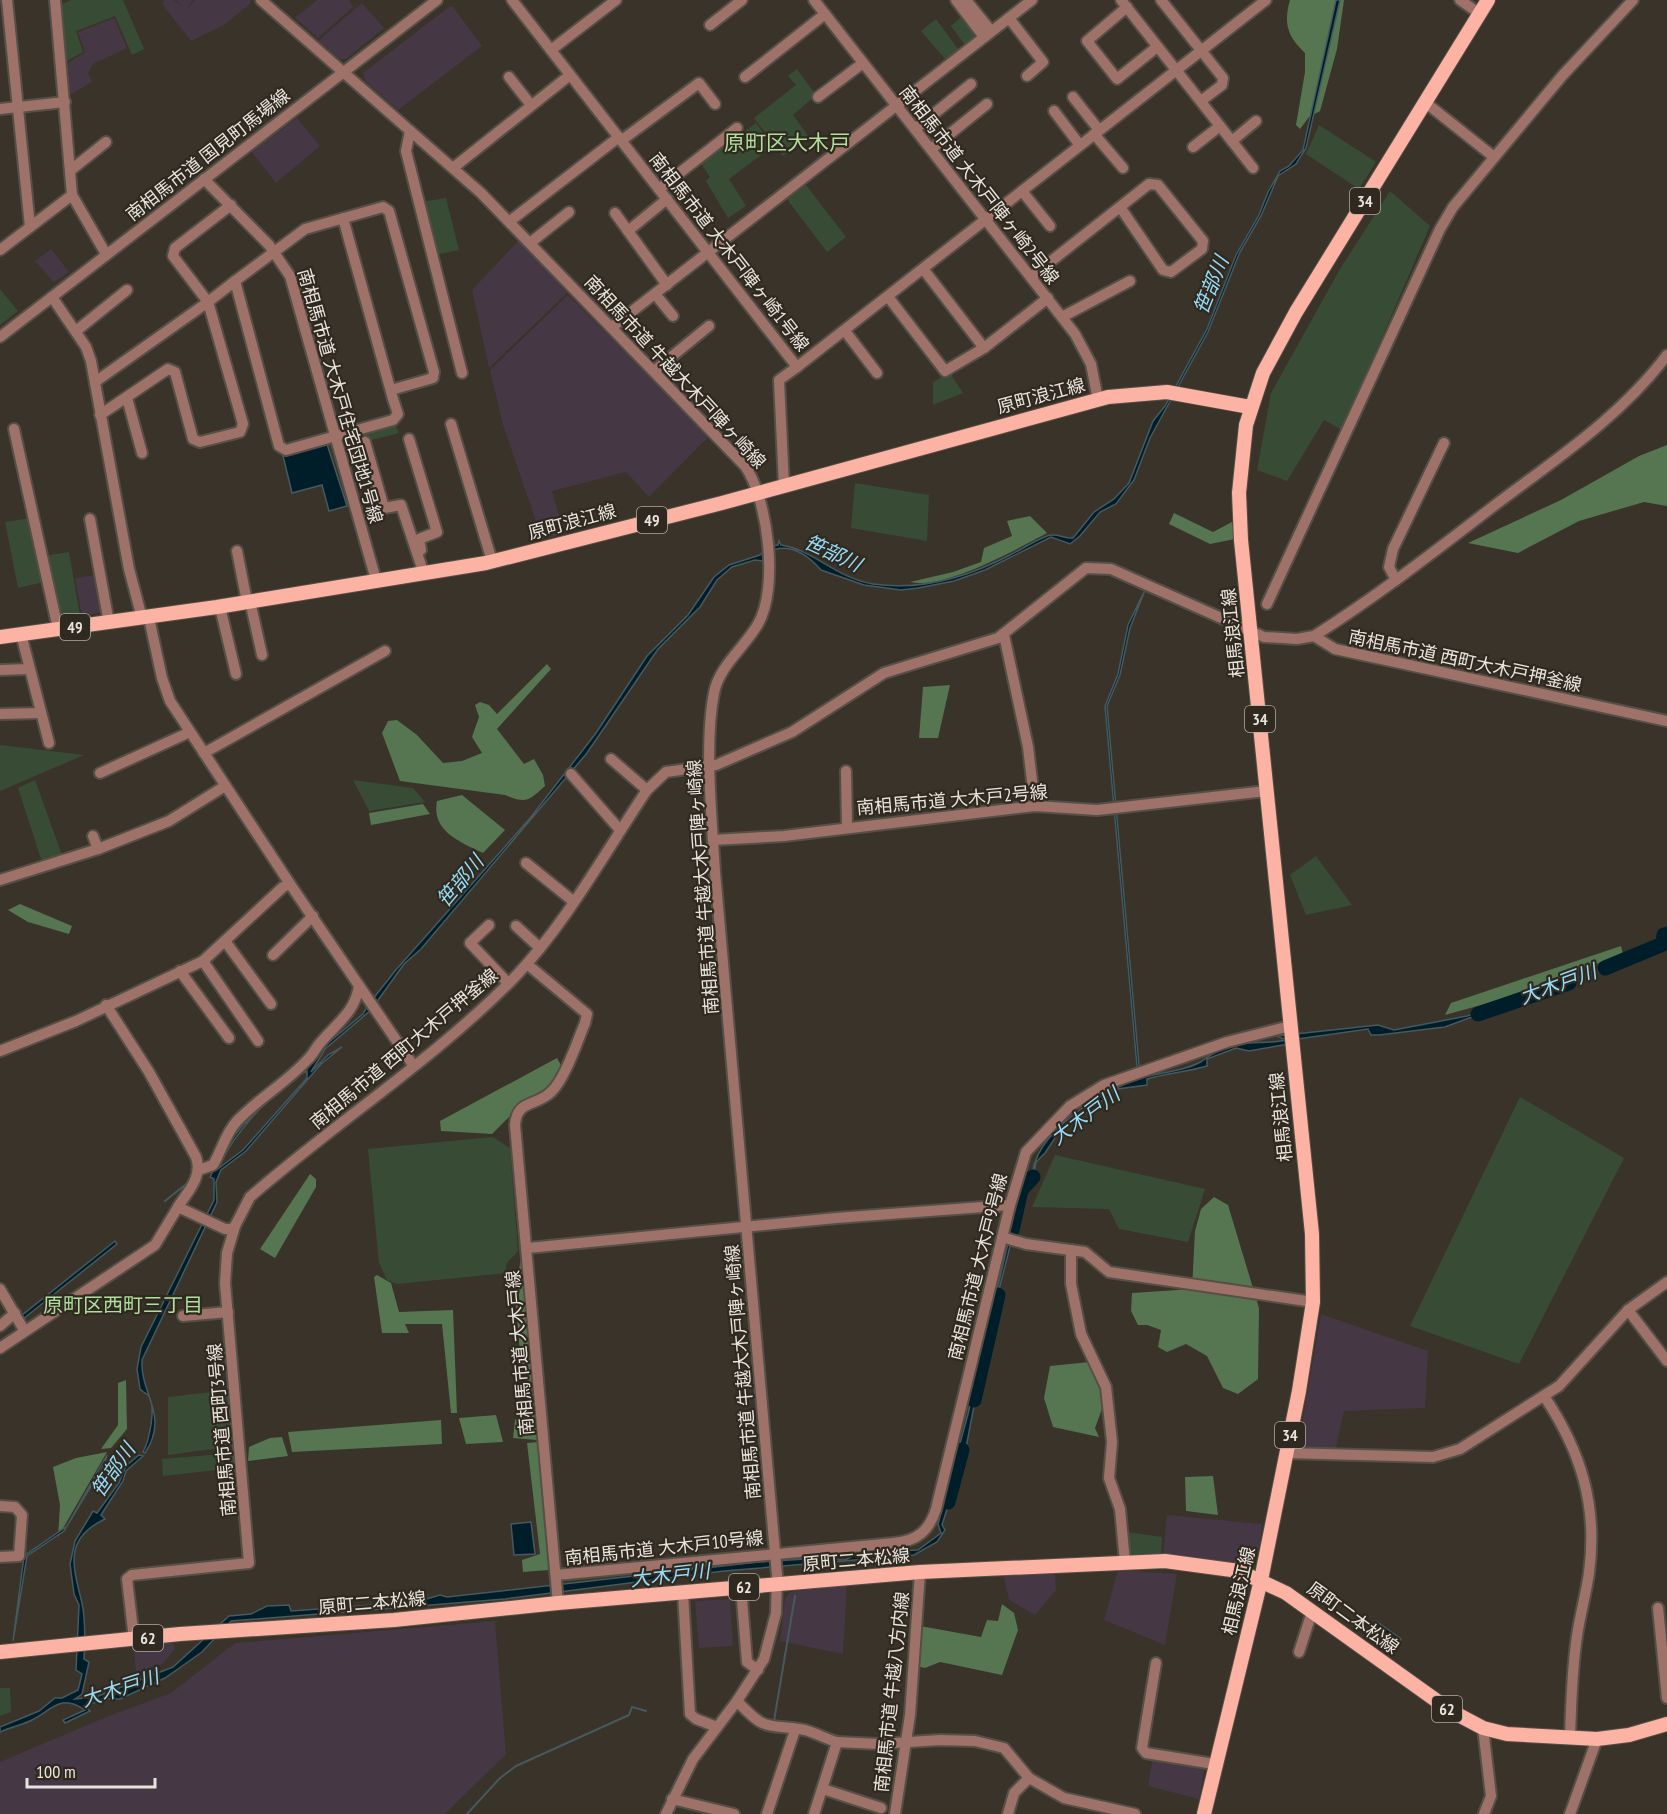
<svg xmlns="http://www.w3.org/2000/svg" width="1667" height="1814" viewBox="0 0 1667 1814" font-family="'PT Sans Narrow','Noto Sans JP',sans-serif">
<rect width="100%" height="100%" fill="#3a3329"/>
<!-- commercial -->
<g fill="#453744">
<polygon points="164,0 174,0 183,7 176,0 193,0 186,10 195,0 251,0 250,4 224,25 191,41 162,4"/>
<polygon points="317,0 349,0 353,7 318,38 295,18"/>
<polygon points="362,3 384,28 346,59 339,59 318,41"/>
<polygon points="449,7 453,7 482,46 398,110 365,81 363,73"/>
<polygon points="114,18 127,48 93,64 88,73 92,82 68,96 65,65 85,52 78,32"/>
<polygon points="297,118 320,146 276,183 251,151"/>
<polygon points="520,239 567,293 489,368 472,290"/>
<polygon points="51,249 69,272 54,282 35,261"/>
<polygon points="568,295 709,436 649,497 626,472 552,491 564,534 542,539 503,425 490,370"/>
<polygon points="97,575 104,612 82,616 75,578"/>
<polygon points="1321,1314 1428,1351 1425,1408 1344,1411 1335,1452 1297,1452"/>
<polygon points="1167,1515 1262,1524 1260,1547 1239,1563 1163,1555"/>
<polygon points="1055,1570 1056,1590 1035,1615 1009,1600 1003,1574"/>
<polygon points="1118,1570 1177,1574 1165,1645 1104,1620"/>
<polygon points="847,1585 843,1654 780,1641 785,1599 790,1592"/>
<polygon points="730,1599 733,1646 699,1648 695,1601"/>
<polygon points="495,1621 506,1754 445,1814 0,1814 0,1762 106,1717 171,1693 235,1643"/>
<polygon points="172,1642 175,1649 162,1664 136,1673 134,1647"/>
<polygon points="1153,1756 1205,1765 1199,1799 1148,1786"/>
</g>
<!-- green -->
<g fill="#384c35">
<polygon points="71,0 123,0 144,49 132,55 115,16 76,31 83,52 65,62 60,5"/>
<polygon points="962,16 976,35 965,45 951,26"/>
<polygon points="936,19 958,49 946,60 921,31"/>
<polygon points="797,69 816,95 793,115 809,137 783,156 754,118 796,85 788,76"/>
<polygon points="756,123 773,146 729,179 746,206 728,218 706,181 710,177 701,163"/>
<polygon points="1319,125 1376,162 1359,189 1306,154"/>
<polygon points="806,185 846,237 827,252 787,199"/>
<polygon points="1390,191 1430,226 1342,430 1324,420 1287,481 1257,470 1271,393 1340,269"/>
<polygon points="446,198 459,250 435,255 421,202"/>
<polygon points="0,289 18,311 0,325"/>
<polygon points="950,373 963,393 933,405 933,382"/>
<polygon points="395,424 399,433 344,447 342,442 346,437"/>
<polygon points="855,483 929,495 927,541 851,528"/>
<polygon points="30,518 44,582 18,588 5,522"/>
<polygon points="69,552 80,616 58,618 44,556"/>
<polygon points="0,745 84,755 0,791"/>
<polygon points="35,780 63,858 42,862 18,788"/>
<polygon points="353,780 413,788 425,802 369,811"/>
<polygon points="1316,856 1352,905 1306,915 1290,875"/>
<polygon points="1520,1097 1624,1158 1519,1364 1410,1326"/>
<polygon points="493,1137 510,1148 518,1251 506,1264 506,1273 397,1284 387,1280 379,1263 368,1149"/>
<polygon points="1055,1155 1205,1189 1188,1242 1119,1229 1109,1209 1032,1207"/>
<polygon points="229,1390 234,1446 168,1455 168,1397"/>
<polygon points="234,1453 235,1468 163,1476 162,1459"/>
<polygon points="1126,1532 1162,1537 1161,1556 1129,1556"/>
<polygon points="0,1688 10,1688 11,1712 0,1716"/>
</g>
<!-- forest -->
<g fill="#557650">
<path d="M1290,0h54l-7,49 -17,62 -11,6 -9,12 -4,-4 9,-53v-19c-17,-16 -22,-29 -15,-53z"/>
<polygon points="1667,445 1667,506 1644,502 1579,521 1518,553 1468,543 1561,500 1639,456"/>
<polygon points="1174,513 1213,532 1232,522 1235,539 1210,544 1169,524"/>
<path d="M1030,516l17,17c-30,16 -103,57 -137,49l43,-10 28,-10 3,-14 28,-12 -5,-15z"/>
<path d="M547,664l4,5 -54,60 27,35 10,-5 9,16 2,11c-17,15 -18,18 -40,9l-105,-14 -18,-48 6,-12 9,-1 20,15 26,28 19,-2 20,-8 -10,-16 7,-20 -4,-12 5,-3 9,3 8,9z"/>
<polygon points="950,685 938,738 919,738 923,687"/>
<path d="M462,795l43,35 -22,23c-23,-11 -52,-22 -46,-52z"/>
<polygon points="423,804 430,814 371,825 369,813"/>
<polygon points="20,904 72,926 69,934 28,922 8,910"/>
<polygon points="1621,946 1623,954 1510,997 1445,1015 1451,1003"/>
<polygon points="557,1058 562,1067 553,1086 521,1105 492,1134 441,1131 440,1121"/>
<polygon points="310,1174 316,1179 316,1187 275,1258 260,1249"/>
<polygon points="1214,1197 1228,1205 1259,1308 1258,1379 1238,1394 1223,1388 1207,1356 1186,1344 1167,1352 1158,1347 1161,1330 1147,1325 1138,1325 1131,1311 1132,1293 1192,1289 1195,1231 1201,1209"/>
<polygon points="522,1252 537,1440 513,1438 515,1420 525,1411 515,1294"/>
<polygon points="377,1275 391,1283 399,1312 453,1310 457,1413 451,1413 442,1324 405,1324 409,1333 382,1333 374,1277"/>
<polygon points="1090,1362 1105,1401 1095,1428 1099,1437 1053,1427 1044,1398 1050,1366"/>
<polygon points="126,1380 127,1429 111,1448 101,1449 118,1425 118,1383"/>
<polygon points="496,1415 503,1442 466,1444 459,1418"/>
<polygon points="441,1420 442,1444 292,1452 288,1432"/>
<polygon points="282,1437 288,1456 248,1461 249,1447 270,1438"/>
<polygon points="538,1442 549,1570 523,1572 522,1560 540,1554 527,1443"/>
<polygon points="107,1452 58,1537 60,1505 53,1467 76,1458"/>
<polygon points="1213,1476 1218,1515 1186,1511 1185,1477"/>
<polygon points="1002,1604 1014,1613 1018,1630 1002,1675 940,1662 925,1668 916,1666 920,1626 981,1637 987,1620 998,1621"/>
</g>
<!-- water -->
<g fill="#001e29" stroke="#46595f" stroke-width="1.5" fill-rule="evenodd">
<path d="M1336,0h4l-34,148 -10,16 -18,12 -17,40 -21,36 -32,80 -58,106 -16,42 -18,24 -16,8 -20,24 -10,8 -19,-7 -66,33 -31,11 -36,7 -17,2 -37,-5 -43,-15c-14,-16 -33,-29 -55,-17l-3,8 -8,-1 -23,7 -15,13 -17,27 -42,42 -71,104 -166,196 -17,15 -33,46 -46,39 -14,23 17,-17 14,-8 -21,17 -75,87 -25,19 -5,12 1,20 -75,158c-2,35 28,55 3,93l-2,-1c6,-11 14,-46 5,-57 -3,-2 -6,-4 -8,-6l-3,-20 4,-22 73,-147v-21l-4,-2 20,-36 13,-16 85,-82 35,-29 5,-9 27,-34 136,-154 65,-84 51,-77 41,-41 26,-38 15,-12 31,-10 9,-9 9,-1 1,-4 2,4c31,4 55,33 92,39 48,7 95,-7 137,-29 12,-6 24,-14 37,-19 9,-4 17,3 26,2l21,-26 20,-13 15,-16 24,-62 12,-15 42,-77 29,-74 23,-40 9,-23 12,-21 9,-5 14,-16zM307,1071v7l-64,72 -24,18c12,-32 57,-82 88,-97z"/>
<polygon points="327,444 347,506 329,511 322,485 292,493 283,456"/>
<path d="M1145,590l-15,38 -10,47 -13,31 32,359 5,12c18,-5 42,-6 58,-16 15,-10 15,-11 33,-16 17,-4 34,-1 51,-5l-9,-4 101,-11 16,5 73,-14 53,-19 9,2 133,-57 -3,-6 8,-4 -4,12 -133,57 -29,5 -56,21 -66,8h-8l-3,-6 -70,10 -9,5 -40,7 -13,-3 -29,11v7c-20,6 -40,7 -60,13v6l-30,4 -40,31 -16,9 -16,24 -9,9 -3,17 -10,9c-11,63 -34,123 -40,186l-6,3 1,8 -13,68 -12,24 1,10 -12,38 3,5 -8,12 -23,13 -190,16 -219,28 -274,22 -29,31 -37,26 -45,21h-14l-22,7 6,5 -25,12 -2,-3 22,-10c-25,-17 -33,0 -53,10 -9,5 -22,7 -32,12v-5l39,-16 16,-13h7l16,-8 4,-16 -6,-4 3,-65 -5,-11 -4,-30 5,-23 18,-30 4,2 22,-30 7,-17 13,-11 4,1 -17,15 -3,10 -22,34 4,4c-42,20 -32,47 -23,84 4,18 3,38 2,56l5,3 -7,32 -7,5 21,-2 77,-30 56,-51 22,-2 16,-8 22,-1 2,6 125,-9 24,-7 7,2 311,-35 48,-3 39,1 16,-8 26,4 9,-5 22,-1 23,-17 -3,-9 30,-110 53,-226 11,-11c2,-45 70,-86 110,-100l-5,-11 -32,-360 13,-32 10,-49z"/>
<polygon points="115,1241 117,1244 23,1319 21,1316"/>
<polygon points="107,1455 105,1463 64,1531 27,1556 13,1641 24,1556 67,1526"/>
<polygon points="531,1522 535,1554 514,1555 511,1524"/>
<polygon points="1376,1621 1401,1639 1392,1651 1367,1634"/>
</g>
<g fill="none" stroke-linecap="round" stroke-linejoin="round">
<!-- stream -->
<g stroke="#46595f" stroke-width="2">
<polyline points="165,1201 191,1180"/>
<polyline points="774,1721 795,1596"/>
<polyline points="467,1814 500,1778 516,1766 629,1715 632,1707 646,1711"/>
</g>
<!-- river -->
<g stroke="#001e29" stroke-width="15">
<polyline points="1605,968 1663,944 1664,935 1667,934"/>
<polyline points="1478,1014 1569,983"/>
<polyline points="1012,1230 1021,1190 1033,1177"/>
<polyline points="974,1400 998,1295"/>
<polyline points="948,1502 962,1450"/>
</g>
<defs>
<g id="minor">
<polyline points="7,0 30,227"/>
<polyline points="55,0 72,195 106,254"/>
<path d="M261,0l220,193 264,273c23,33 34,122 13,158 -13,23 -39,42 -44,69 -10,51 -2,127 1,179l62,703 -1,38 -12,46 -27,42 -44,58 -27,55"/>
<polyline points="512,0 797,367 1266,0"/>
<polyline points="814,0 1075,334 1091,364 1098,400"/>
<polyline points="956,0 984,37"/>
<polyline points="966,0 991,31"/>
<polyline points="1121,0 1253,168"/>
<polyline points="1161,0 1223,78 1222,85 1201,101"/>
<polyline points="1460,0 1480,14"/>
<polyline points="1127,7 1087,41 1117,79 1157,47"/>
<polyline points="1009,18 1043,62 1027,76"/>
<polyline points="710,25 742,0"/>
<polyline points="551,50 616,0"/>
<polyline points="509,77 531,105"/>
<polyline points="745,77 825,14"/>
<polyline points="818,97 863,63"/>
<polyline points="1073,97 1099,130"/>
<polyline points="1426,103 1494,157"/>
<polyline points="0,109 65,102"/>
<polyline points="1054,111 1079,144"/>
<polyline points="915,129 971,84"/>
<polyline points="410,131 406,151 462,373"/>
<polyline points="1094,134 1123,168"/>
<polyline points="622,140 699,83 715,104"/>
<polyline points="1232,141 1256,121"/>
<polyline points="1193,147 1220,126"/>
<polyline points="931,149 987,104"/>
<polyline points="453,168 570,75"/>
<polyline points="71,170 106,142"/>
<polyline points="204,179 269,245 290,276 376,580"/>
<polyline points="659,189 737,128"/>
<polyline points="1022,191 1050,226"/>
<polyline points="667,199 628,231 667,285"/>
<polyline points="231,205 175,248 173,256 208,302 235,281"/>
<polyline points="615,213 628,231"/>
<polyline points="343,218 393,399 398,414 393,420 286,450 279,446 235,281 305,229 383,207 389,211 434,372 433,378 391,390"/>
<polyline points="510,221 619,137"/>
<polyline points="530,243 569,212"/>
<polyline points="0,250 72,195"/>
<polyline points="1031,277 1149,184 1158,185 1203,241 1202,249 1171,272 1163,270 1120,207"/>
<polyline points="655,294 673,316"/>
<polyline points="52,297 86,347 91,361 129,569 142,618"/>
<polyline points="889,298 945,371 984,348 924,270"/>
<polyline points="1062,317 1130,281"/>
<polyline points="612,327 1032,0"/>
<polyline points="76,331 127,290"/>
<polyline points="845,331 877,373"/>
<polyline points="0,337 437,0"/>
<polyline points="984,348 1048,298"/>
<polyline points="654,371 709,326"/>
<polyline points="95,382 208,302 243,424 240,432 200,442 193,439 175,372 168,369 100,415"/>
<polyline points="127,398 142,453"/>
<polyline points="451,424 492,561"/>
<polyline points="14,429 58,629"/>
<polyline points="409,439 437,532 419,539 421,550"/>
<polyline points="365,442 384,508 401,505 424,574"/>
<polyline points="784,486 779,380 797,367"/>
<polyline points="90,519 109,623"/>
<polyline points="237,551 247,602"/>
<polyline points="1396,580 1389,567 1393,549 1444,443"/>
<polyline points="250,601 262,655"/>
<polyline points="1267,604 1440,229 1453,207 1562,76 1633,0"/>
<polyline points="220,607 236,674"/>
<polyline points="21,634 49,743"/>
<polyline points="1004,635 1028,747 1035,806"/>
<path d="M1314,636c65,-41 125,-88 185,-134 59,-44 124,-88 168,-147"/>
<polyline points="0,670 29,669"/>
<polyline points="0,714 41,713"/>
<polyline points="204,753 385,651"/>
<polyline points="611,759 647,790"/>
<polyline points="846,771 847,827"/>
<polyline points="100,773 190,732"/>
<polyline points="571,774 620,830"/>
<polyline points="93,836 98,849 169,821 225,786"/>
<polyline points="713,840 784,836 1035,806 1097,810 1266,791"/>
<polyline points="526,863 573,901"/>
<polyline points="0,880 98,849"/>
<polyline points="290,884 413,1065"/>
<polyline points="489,925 470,943 508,983"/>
<polyline points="516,926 540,948"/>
<polyline points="225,941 271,1004"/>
<polyline points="273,955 313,916"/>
<polyline points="203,961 258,1041"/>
<path d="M527,964l60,50 -2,9c-8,19 -20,56 -34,69 -15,15 -34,7 -36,33l43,478"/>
<polyline points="180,971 229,1038"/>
<path d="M106,1005l43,67 47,85c7,20 -8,34 -18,50l47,22h7l3,-3 -8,27 -2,30 24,280 -117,12 -5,4 7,60"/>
<polyline points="0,1051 76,1021 203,961 283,887 290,884 170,701 162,678 149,618"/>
<path d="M199,1170l14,-5c9,-15 12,-31 24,-44 22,-23 49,-38 70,-61 6,-5 9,-13 14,-18 16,-19 34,-30 38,-56"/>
<path d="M235,1226l15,-29c86,-75 183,-137 263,-218 53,-55 91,-125 134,-189l19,-18 50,-7 76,-33 92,-59 114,-35 88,-70 25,1 153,68 33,2 17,-3 21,13 332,72"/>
<polyline points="1002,1237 1026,1244 1085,1252 1109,1272 1313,1302"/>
<polyline points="528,1248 836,1218 1010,1205"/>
<polyline points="1071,1250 1071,1284 1081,1334 1106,1387 1112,1442 1109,1478 1120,1509 1125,1562"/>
<polyline points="0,1289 24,1330"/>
<polyline points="1628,1310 1667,1361"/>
<polyline points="183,1316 228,1312"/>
<polyline points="0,1326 15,1313"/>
<polyline points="0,1348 155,1245 178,1207"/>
<path d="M1544,1396c37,55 54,110 45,177 -3,21 -9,42 -12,63 -5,33 -6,67 -7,101"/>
<polyline points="1286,1453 1433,1457 1460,1449 1559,1386 1628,1310 1667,1282"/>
<polyline points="0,1506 15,1507 22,1515 19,1556 0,1557"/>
<path d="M556,1575l338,-32c23,-2 35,-12 42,-34l74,-304 16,-53 44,-46 34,-21 123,-43 63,-16"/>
<polyline points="741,1587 747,1662 758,1670"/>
<polyline points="683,1593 690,1714 696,1719 717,1727"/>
<polyline points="1658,1608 1667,1698"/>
<polyline points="1299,1652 1312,1612"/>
<polyline points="1156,1663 1142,1748 1146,1753 1214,1764"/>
<path d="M737,1701c31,33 29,22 68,29 11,3 21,9 32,12l-23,72"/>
<polyline points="1483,1728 1491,1796 1484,1814"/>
<polyline points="837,1742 879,1744 940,1740 975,1741 1004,1748 1029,1778"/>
<polyline points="823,1789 881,1808"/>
<polyline points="672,1799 734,1814"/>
<polyline points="767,1814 795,1730"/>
<polyline points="895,1814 910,1715 920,1572"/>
<polyline points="1008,1814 1014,1793 1029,1778 1064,1798 1135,1814"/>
<polyline points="1570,1814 1597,1739"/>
</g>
<g id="major">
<polyline points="0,637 217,607 486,563 722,503 1108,397 1167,392 1250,407"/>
<polyline points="0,1652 180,1634 394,1620 558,1603 920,1572 1165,1561 1239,1571 1286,1593 1451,1711 1483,1728 1507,1734 1597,1739 1629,1735 1667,1724"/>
<polyline points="1204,1814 1261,1580 1299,1391 1313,1302 1312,1234 1241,540 1239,493 1246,425 1263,373 1296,312 1488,0"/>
</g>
</defs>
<!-- minor casing -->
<use href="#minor" stroke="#564f46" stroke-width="14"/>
<!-- major casing -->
<use href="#major" stroke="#564f46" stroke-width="16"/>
<!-- minor -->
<use href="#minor" stroke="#9e7269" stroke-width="10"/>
<!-- major -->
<use href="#major" stroke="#fcb3a4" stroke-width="14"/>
</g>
<g text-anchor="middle" stroke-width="4.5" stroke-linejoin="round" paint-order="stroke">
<!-- shield labels -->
<g fill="#30291f" stroke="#b1aca4" stroke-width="1.5">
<rect x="1350" y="188" width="30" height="26" rx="4.5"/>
<rect x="637" y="507" width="30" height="26" rx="4.5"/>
<rect x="60" y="614" width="30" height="26" rx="4.5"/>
<rect x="1245" y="706" width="30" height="26" rx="4.5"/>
<rect x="1275" y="1422" width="30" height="26" rx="4.5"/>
<rect x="729" y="1574" width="30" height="26" rx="4.5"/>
<rect x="133" y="1625" width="30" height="26" rx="4.5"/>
<rect x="1432" y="1696" width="30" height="26" rx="4.5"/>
</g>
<g font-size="16" font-weight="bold" fill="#e8e4dd">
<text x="1365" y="207">34</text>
<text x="652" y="526">49</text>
<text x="75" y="633">49</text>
<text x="1260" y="725">34</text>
<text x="1290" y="1441">34</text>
<text x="744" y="1593">62</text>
<text x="148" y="1644">62</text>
<text x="1447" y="1715">62</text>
</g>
<!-- street labels -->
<g font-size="18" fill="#e8e4dd" stroke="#30291f">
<text transform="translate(208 155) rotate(-38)" y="6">南相馬市道 国見町馬場線</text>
<text transform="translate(979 185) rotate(52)" y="6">南相馬市道 大木戸陣ヶ崎2号線</text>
<text transform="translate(729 252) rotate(52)" y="6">南相馬市道 大木戸陣ヶ崎1号線</text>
<text transform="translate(675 372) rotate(47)" y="6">南相馬市道 牛越大木戸陣ヶ崎線</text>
<text transform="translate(340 396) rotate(74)" y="6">南相馬市道 大木戸住宅団地1号線</text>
<text transform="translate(1041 396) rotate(-15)" y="6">原町浪江線</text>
<text transform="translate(572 522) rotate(-15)" y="6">原町浪江線</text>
<text transform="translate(1233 633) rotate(-96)" y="6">相馬浪江線</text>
<text transform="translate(1465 661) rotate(12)" y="6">南相馬市道 西町大木戸押釜線</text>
<text transform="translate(952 800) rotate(-5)" y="6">南相馬市道 大木戸2号線</text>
<text transform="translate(703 887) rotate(-94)" y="6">南相馬市道 牛越大木戸陣ヶ崎線</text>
<text transform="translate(404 1049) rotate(-40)" y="6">南相馬市道 西町大木戸押釜線</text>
<text transform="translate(1281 1117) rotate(-96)" y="6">相馬浪江線</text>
<text transform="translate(978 1267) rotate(-76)" y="6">南相馬市道 大木戸9号線</text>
<text transform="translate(520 1353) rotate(-95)" y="6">南相馬市道 大木戸線</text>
<text transform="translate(743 1372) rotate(-95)" y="6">南相馬市道 牛越大木戸陣ヶ崎線</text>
<text transform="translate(222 1430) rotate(-95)" y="6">南相馬市道 西町3号線</text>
<text transform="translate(664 1548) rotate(-6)" y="6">南相馬市道 大木戸10号線</text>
<text transform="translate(856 1560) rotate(-5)" y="6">原町二本松線</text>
<text transform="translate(1239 1591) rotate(-77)" y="6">相馬浪江線</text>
<text transform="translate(372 1603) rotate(-5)" y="6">原町二本松線</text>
<text transform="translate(1353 1618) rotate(36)" y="6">原町二本松線</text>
<text transform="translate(892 1692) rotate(-84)" y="6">南相馬市道 牛越八方内線</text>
</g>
<!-- water labels -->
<g font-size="20" font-style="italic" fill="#95dbf7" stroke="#30291f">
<text transform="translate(1211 285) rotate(-68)" y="7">笹部川</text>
<text transform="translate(833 553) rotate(25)" y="7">笹部川</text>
<text transform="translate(460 881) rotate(-50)" y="7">笹部川</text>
<text transform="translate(1558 984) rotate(-20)" y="7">大木戸川</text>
<text transform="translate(1085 1116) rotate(-37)" y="7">大木戸川</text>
<text transform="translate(113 1470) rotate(-55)" y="7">笹部川</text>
<text transform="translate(670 1575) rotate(-6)" y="7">大木戸川</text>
<text transform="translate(120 1688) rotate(-18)" y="7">大木戸川</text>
</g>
<!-- neighbourhood labels -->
<g font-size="20" fill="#afde9d" stroke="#30291f">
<text x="123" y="1312">原町区西町三丁目</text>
</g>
<!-- quarter labels -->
<g font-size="21" fill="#afde9d" stroke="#30291f">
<text x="787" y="150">原町区大木戸</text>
</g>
</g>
<!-- scale -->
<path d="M27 1778v9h128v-9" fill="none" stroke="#e8e4dd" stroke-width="3"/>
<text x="36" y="1778" font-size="18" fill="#e8e4dd" stroke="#30291f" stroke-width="4.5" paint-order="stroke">100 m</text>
</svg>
